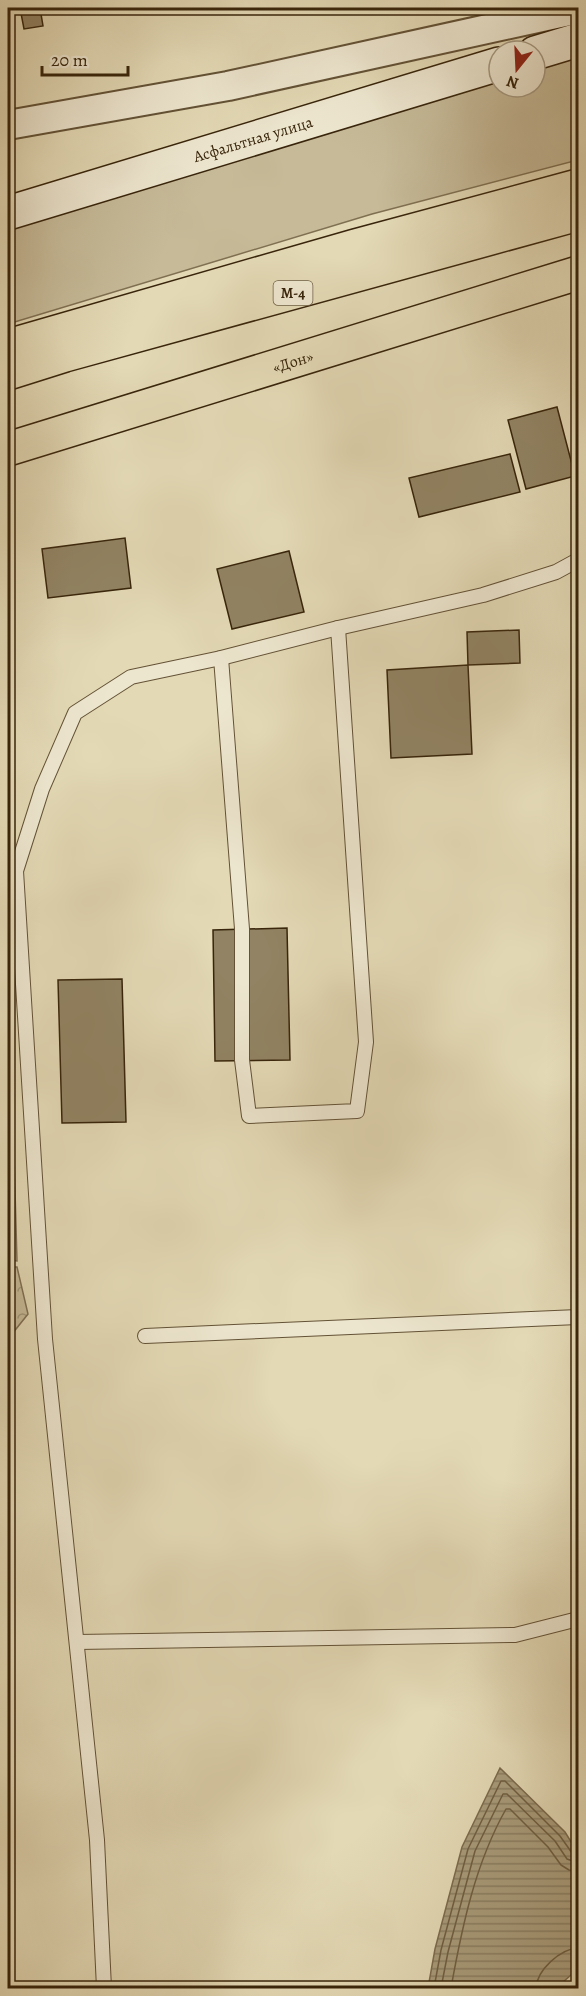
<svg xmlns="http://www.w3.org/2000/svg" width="586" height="1996" viewBox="0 0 586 1996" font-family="Alegreya,serif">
<defs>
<pattern id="forest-crowns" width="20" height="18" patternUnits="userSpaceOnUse" patternTransform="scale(1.5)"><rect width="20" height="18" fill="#c6ba98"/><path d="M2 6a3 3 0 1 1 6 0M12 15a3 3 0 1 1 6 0" fill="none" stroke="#a2977a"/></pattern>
<pattern id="water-rules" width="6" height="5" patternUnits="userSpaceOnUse" patternTransform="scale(1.5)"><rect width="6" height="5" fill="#a99c7b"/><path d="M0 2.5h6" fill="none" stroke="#8b7f63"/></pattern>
</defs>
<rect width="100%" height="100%" fill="#e3d9b5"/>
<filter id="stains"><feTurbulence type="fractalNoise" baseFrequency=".00333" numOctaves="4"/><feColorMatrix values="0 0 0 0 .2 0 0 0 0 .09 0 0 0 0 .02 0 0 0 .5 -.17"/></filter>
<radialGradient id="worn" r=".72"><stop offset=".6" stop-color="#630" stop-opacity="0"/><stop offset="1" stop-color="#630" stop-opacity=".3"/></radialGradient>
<!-- grass -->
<g fill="#c6ba98" stroke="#7f7052" stroke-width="1.5">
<polygon points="578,53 578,160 372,214 8,324 8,230 499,77 499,87 535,87 535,66"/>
<polygon points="11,1048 17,1261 8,1260 8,1049"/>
</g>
<!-- forest -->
<polygon fill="url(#forest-crowns)" stroke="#7f7052" stroke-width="1.5" points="8,1267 17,1267 28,1314 8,1339"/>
<!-- water -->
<polygon fill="url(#water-rules)" stroke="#7c6c4e" stroke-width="1.5" points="500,1768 565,1832 578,1853 578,1969 556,1988 428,1988 435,1949 462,1847"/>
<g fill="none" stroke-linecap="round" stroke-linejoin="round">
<!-- shore -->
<g stroke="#706043" stroke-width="1.5">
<polyline points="434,1988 441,1950 468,1849 501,1781 505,1781 560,1836 572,1853 578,1855"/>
<polyline points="441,1988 448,1952 475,1851 503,1794 507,1794 555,1841 567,1859 578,1863"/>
<path d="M451,1988c11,-61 24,-124 55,-179h4l38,38 13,18 8,5 9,2"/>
<path d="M536,1988c1,-18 24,-39 42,-40"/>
</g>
</g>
<!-- building -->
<g fill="#918363" stroke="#38250b" stroke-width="1.5">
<polygon points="20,8 40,8 43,26 24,29"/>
<polygon points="557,407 575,476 526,489 508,420"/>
<polygon points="510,454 520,492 419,517 409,478"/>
<polygon points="125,538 131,588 48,598 42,549"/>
<polygon points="289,551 304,612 232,629 217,569"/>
<polygon points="519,630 520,663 468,665 467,632"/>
<polygon points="468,665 472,754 391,758 387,670"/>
<polygon points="287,928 290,1060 215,1061 213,930"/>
<polygon points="122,979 126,1122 62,1123 58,980"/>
</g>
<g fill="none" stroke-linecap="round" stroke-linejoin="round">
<defs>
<g id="lane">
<polyline points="221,658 242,929 242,1060 249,1116 357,1111 366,1042 338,628"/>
<polyline points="145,1336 578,1317"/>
<polyline points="77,1642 515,1635 578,1619"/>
<polyline points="104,1988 97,1840 45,1339 16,871 42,789 75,713 131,677 221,658 338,628 483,595 556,572 578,560"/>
</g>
<polyline id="street" points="8,125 228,86 578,9"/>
<g id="secondary">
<polyline points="535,53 578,40"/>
<path id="s1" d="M8,213l491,-149"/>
</g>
<g id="highway">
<polyline points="8,346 355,246 578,186"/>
<polyline points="8,373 65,355 578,214"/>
<path id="s2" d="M8,449l570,-176"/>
</g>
</defs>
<!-- lane casing -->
<use href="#lane" stroke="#635236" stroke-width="16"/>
<!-- street casing -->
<use href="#street" stroke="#635236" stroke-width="32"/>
<!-- secondary casing -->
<use href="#secondary" stroke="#38250b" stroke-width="36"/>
<!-- highway casing -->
<use href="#highway" stroke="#38250b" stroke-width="36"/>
<!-- lane -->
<use href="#lane" stroke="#ede6cf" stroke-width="14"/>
<!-- street -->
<use href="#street" stroke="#ede6cf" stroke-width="28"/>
<!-- secondary -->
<use href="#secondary" stroke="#ede6cf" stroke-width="33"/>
<!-- highway -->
<use href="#highway" stroke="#e3d9b5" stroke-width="33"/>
</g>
<g text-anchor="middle" stroke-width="5" stroke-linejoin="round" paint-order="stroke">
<!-- shield labels -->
<rect fill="#ede6cf" stroke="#6e5f46" stroke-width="1.5" x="273.5" y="281" width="39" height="24" rx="4.5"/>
<g font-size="15" font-weight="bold" fill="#38250b">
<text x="293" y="298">М-4</text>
</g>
<!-- street labels -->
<g font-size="16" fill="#38250b" stroke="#ede6cf">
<text dy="6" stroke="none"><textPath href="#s1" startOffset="256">Асфальтная улица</textPath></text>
<text dy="6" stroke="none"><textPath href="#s2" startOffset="298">«Дон»</textPath></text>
</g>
</g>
<!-- margin -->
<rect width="586" height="1996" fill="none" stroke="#e3d9b5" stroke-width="30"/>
<rect x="9" y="9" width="568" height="1978" fill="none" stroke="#38250b" stroke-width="3"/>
<rect x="15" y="15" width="556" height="1966" fill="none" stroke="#38250b" stroke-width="1.5"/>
<!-- north arrow -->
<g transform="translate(517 69) rotate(198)"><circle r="28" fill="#ede6cf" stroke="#a59981" stroke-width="1.5"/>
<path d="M0-4.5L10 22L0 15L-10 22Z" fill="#8f2418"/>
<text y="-9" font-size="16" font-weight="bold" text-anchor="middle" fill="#38250b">N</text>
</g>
<!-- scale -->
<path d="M42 66v9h86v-9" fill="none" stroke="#38250b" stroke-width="3"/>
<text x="51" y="66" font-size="18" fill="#38250b" stroke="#ede6cf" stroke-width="4.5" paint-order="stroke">20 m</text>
<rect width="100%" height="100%" filter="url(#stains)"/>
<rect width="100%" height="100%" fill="url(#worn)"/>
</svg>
